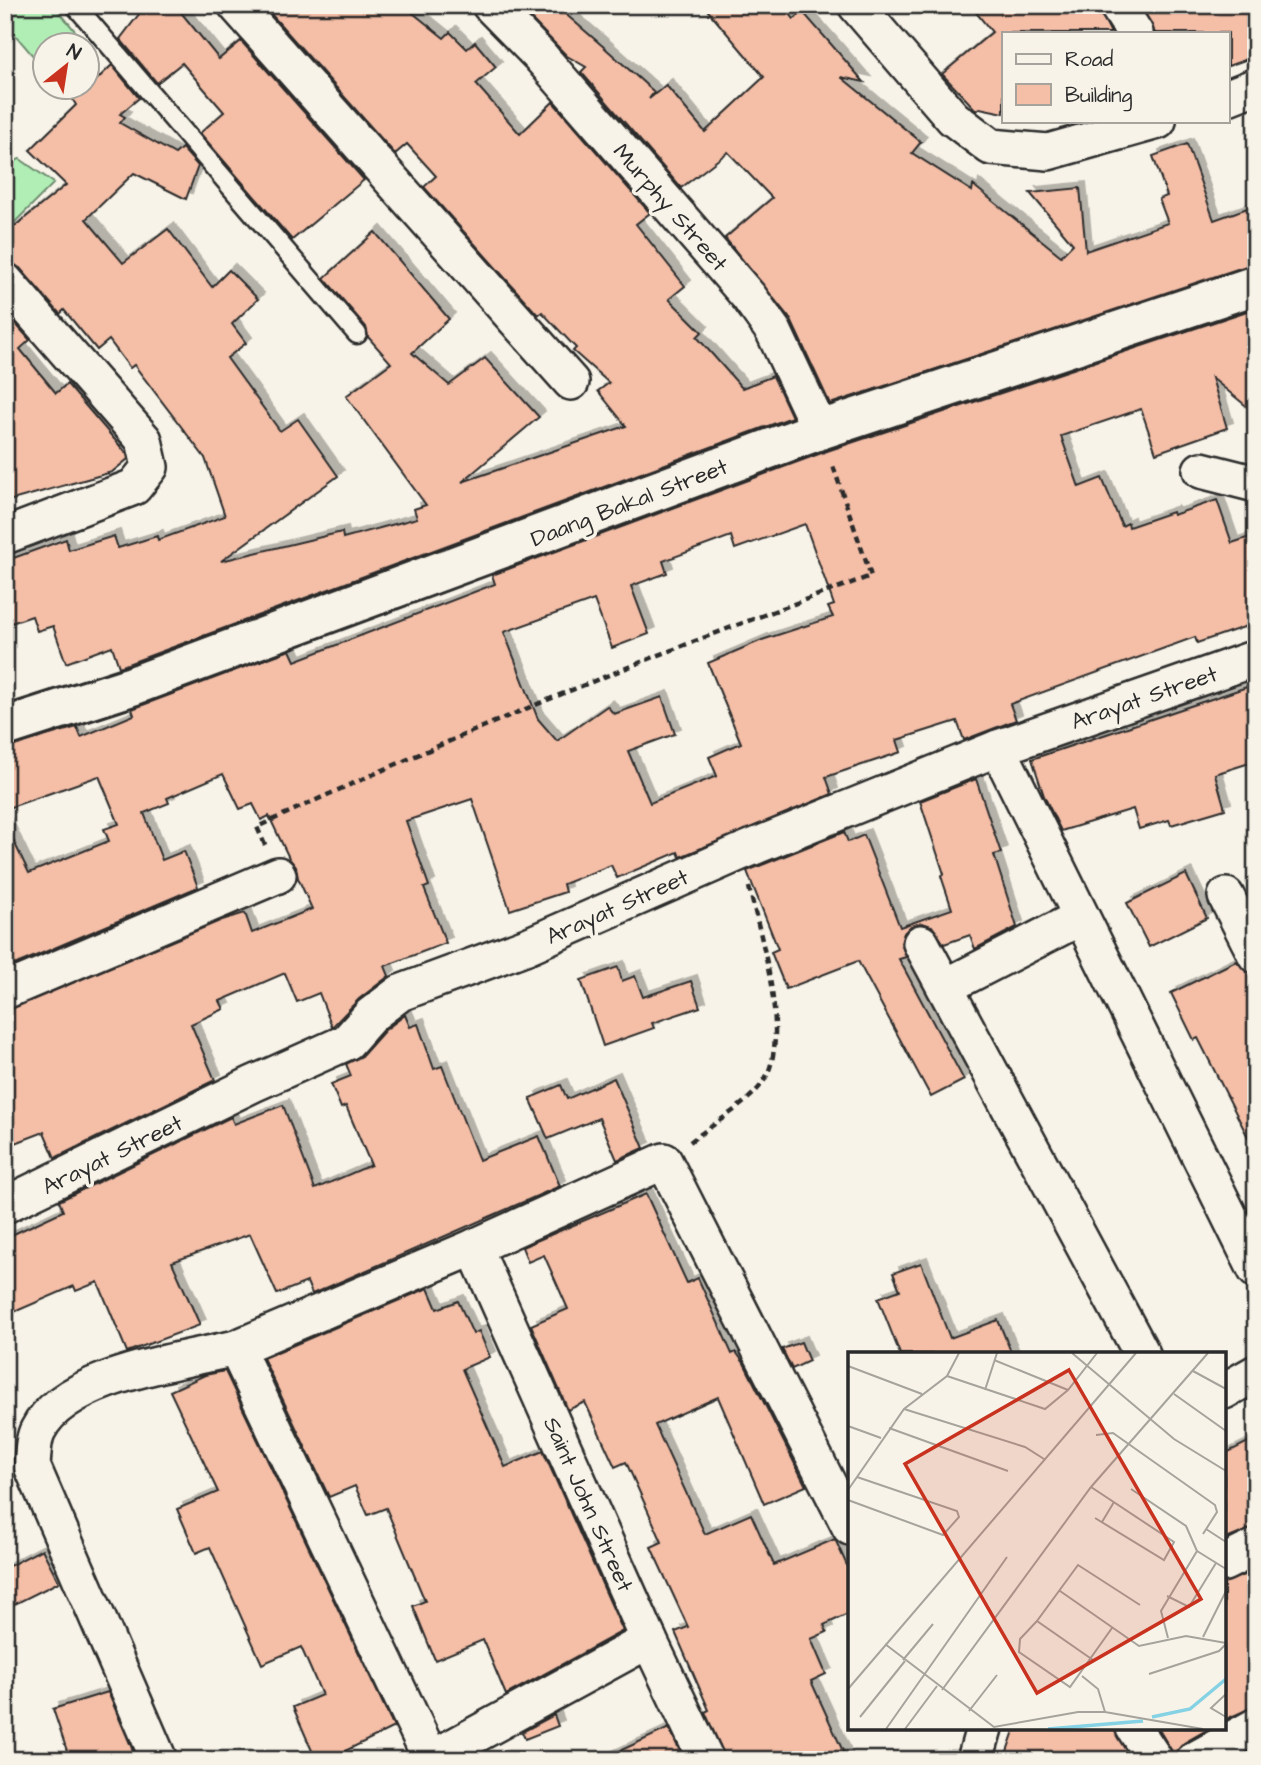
<svg xmlns="http://www.w3.org/2000/svg" width="1261" height="1765" viewBox="0 0 1261 1765" font-family="'Architects Daughter',sans-serif">
<defs>
<filter id="shadow"><feDropShadow dx="6" dy="-6" stdDeviation="0" flood-color="#0004"/></filter>
</defs>
<rect width="100%" height="100%" fill="#f7f3e8"/>
<filter id="ink" filterUnits="userSpaceOnUse"><feTurbulence type="fractalNoise" baseFrequency=".0143" numOctaves="2"/><feDisplacementMap in="SourceGraphic" scale="14" xChannelSelector="R" yChannelSelector="G"/><feConvolveMatrix kernelMatrix="1 2 1 2 8 2 1 2 1" color-interpolation-filters="sRGB"/></filter>
<g filter="url(#ink)">
<!-- green -->
<g fill="#b0eeb5" stroke="#6e8c70" stroke-width="2">
<polygon points="5,5 54,5 80,37 70,45 46,46 45,70 5,23"/>
<polygon points="20,159 54,183 6,231 5,165"/>
</g>
<!-- building -->
<g fill="#f4bea7" stroke="#2b2b2b" stroke-width="2" fill-rule="evenodd" filter="url(#shadow)">
<polygon points="146,5 175,5 219,59 241,41 364,180 292,240 200,133 224,112 182,63 157,83 120,39"/>
<polygon points="263,5 403,5 444,38 450,32 467,49 475,42 496,67 476,84 520,134 553,102 650,213 636,224 685,286 669,299 702,332 697,337 742,388 773,376 792,417 125,665 119,667 112,646 66,663 53,626 37,631 32,616 5,625 5,561 66,539 69,550 114,536 118,548 157,536 158,540 225,516 205,458 134,365 130,368 109,340 97,350 64,310 60,314 20,268 5,261 5,234 66,185 30,150 76,105 73,100 82,88 88,88 112,65 139,98 120,114 125,117 120,123 175,154 182,148 198,166 186,199 134,173 86,219 123,263 168,229 212,287 229,270 258,299 232,324 246,343 227,358 280,431 298,419 338,476 221,561 342,532 343,538 391,525 417,518 414,509 426,505 346,396 391,363 368,337 366,327 324,278 375,232 449,319 412,353 449,385 485,358 539,417 462,482 626,426 598,391 609,383 573,351 576,348 542,312 538,315 424,187 436,176 407,144 395,154"/>
<polygon points="541,5 555,5 605,48 654,92 649,99 666,85 705,132 764,77 703,5 783,5 794,19 803,12 864,82 841,77 921,142 912,153 972,191 973,185 1061,256 1073,244 1030,193 1080,188 1086,251 1168,223 1159,199 1167,196 1153,156 1187,144 1214,220 1256,205 1256,264 830,404 791,320 725,238 772,198 728,152 681,188 581,72 586,67 567,56 532,20"/>
<polygon points="970,5 1097,5 1111,33 1004,33 1004,113 980,108 977,111 942,74 992,32"/>
<polygon points="1141,5 1256,5 1256,56 1228,66 1228,33 1155,33"/>
<path d="M1256,308v106l-44,-36 15,50 -71,25 -15,-44 -80,27 18,51 23,-9 20,48 6,-3 1,4 43,-15 1,3 44,-15 15,43 24,-8v88l-59,20 -2,-6 -185,67 6,16 -52,20 -7,-19 -60,19 4,12 -75,25 6,17 -152,63 -2,-5 -61,26 -6,-13 -48,19 2,8 -55,18 -38,-111 -66,22 23,65 -5,2 22,55 -61,23 4,10 -30,23 -27,28 -13,-34 -22,9 -12,-29 -65,28 4,8 -33,15 24,56 -160,78 -11,-26 -39,15v-136l217,-91 23,-7 7,20 60,-24 -14,-31 -2,-11 -7,-9 -20,-42 -8,4 -8,-16 -13,5 -17,-35 -56,24 2,5 -25,10 18,47 22,-9 14,36 -193,82v-146l24,50 80,-32 -5,-12 15,-5 -20,-48 -94,33v-61l72,-21 4,10 53,-22 -2,-6 158,-59 5,11 200,-77 -3,-9 335,-124zM805,524l29,81 -6,2 5,10 -71,23 -54,23 33,80 -32,14 8,19 -67,27 -22,-52 47,-17 -13,-37 -48,17 -7,-8 -50,35 -19,-22 -34,-87 90,-32 18,48 37,-14 -18,-48 36,-13 -4,-12 68,-25 4,13z"/>
<polygon points="5,312 30,340 20,349 56,393 67,384 127,454 128,459 112,472 5,502"/>
<polygon points="1256,684 1256,761 1215,774 1225,809 1171,825 1169,820 1139,829 1133,809 1061,831 1044,796 1032,759"/>
<polygon points="976,779 1001,853 994,855 1017,927 975,949 970,935 944,944 932,926 922,923 911,926 904,933 901,943 906,957 899,959 964,1080 931,1097 858,961 786,989 771,952 778,949 747,871 844,832 848,842 864,835 900,927 952,909 941,876 944,874 920,801"/>
<polygon points="1186,874 1207,918 1149,947 1127,903"/>
<polygon points="1236,961 1251,974 1256,984 1256,1153 1198,1038 1194,1040 1171,993"/>
<polygon points="618,967 622,981 635,976 643,997 691,981 700,1007 652,1023 654,1028 603,1046 581,980"/>
<polygon points="405,1015 410,1027 418,1024 434,1069 442,1066 479,1160 539,1136 560,1186 312,1294 307,1282 277,1294 250,1234 172,1262 200,1325 127,1352 98,1282 76,1291 74,1286 5,1316 5,1238 63,1211 59,1201 231,1117 234,1124 283,1105 315,1189 371,1165 346,1106 341,1108 331,1084 351,1076 346,1064 362,1056 385,1030"/>
<polygon points="614,1078 644,1148 617,1160 599,1118 548,1139 530,1098 561,1085 567,1099"/>
<polygon points="646,1194 687,1283 698,1278 732,1354 736,1352 744,1363 806,1486 764,1504 718,1397 655,1425 705,1534 751,1514 774,1565 835,1539 850,1572 850,1613 824,1625 827,1632 811,1639 826,1674 811,1681 847,1760 726,1760 705,1712 709,1710 675,1632 688,1627 651,1547 662,1542 626,1462 615,1467 585,1402 568,1410 531,1325 568,1309 544,1255 528,1262 522,1247"/>
<polygon points="921,1263 950,1338 998,1320 1012,1354 900,1354 878,1298 900,1290 893,1273"/>
<polygon points="428,1288 437,1309 458,1301 473,1334 479,1331 490,1357 462,1369 505,1467 543,1451 623,1631 506,1695 483,1640 435,1660 413,1606 425,1601 386,1508 368,1515 355,1486 329,1497 263,1358"/>
<polygon points="801,1342 809,1361 792,1369 782,1349"/>
<polygon points="225,1371 394,1727 327,1760 316,1760 293,1707 322,1695 301,1647 262,1664 210,1547 196,1553 177,1509 218,1492 170,1391 205,1375"/>
<polygon points="1256,1438 1256,1527 1224,1540 1224,1454"/>
<polygon points="42,1549 59,1582 5,1609 5,1568"/>
<polygon points="1256,1570 1256,1706 1224,1720 1224,1583"/>
<polygon points="108,1692 137,1760 70,1760 53,1709"/>
<polygon points="554,1715 558,1726 525,1739 522,1732"/>
<polygon points="669,1728 684,1760 600,1760"/>
<polygon points="1015,1728 1114,1728 1131,1760 1004,1760"/>
<polygon points="1158,1728 1210,1728 1184,1743 1175,1757"/>
</g>
<g fill="none" stroke-linecap="round" stroke-linejoin="round">
<defs>
<polyline id="service" points="75,5 357,334"/>
<g id="minor">
<polyline points="236,5 571,382"/>
<polyline points="490,5 539,55 749,297 774,332 820,430"/>
<polyline points="856,5 953,118 991,147 1048,152 1158,121"/>
<polyline points="1117,5 1135,33"/>
<polyline points="1228,97 1256,86"/>
<polyline points="5,281 144,440 150,467 134,487 5,536"/>
<polyline points="1201,470 1256,484"/>
<polyline points="998,748 1256,1270"/>
<polyline points="1226,896 1256,955"/>
<polyline points="921,943 1142,1354"/>
<polyline points="945,987 1081,917"/>
<polyline points="5,991 278,875"/>
<polyline points="5,1205 253,1084 347,1042 371,1015 400,993 527,946 741,852 998,748 1256,658"/>
<polyline points="474,1247 649,1640 706,1760"/>
<polyline points="1224,1391 1256,1373"/>
<polyline points="1224,1563 1256,1547"/>
<polyline points="1134,1728 1155,1760"/>
<polyline points="431,1759 236,1348 474,1247 664,1161 850,1527"/>
<path d="M159,1760l-127,-294c1,-11 1,-27 6,-36 27,-55 143,-69 198,-82"/>
<polyline points="429,1760 649,1640"/>
<polyline points="975,1760 984,1728"/>
<polyline points="1194,1760 1256,1726"/>
</g>
<polyline id="tertiary" points="5,727 132,686 820,430 1256,285"/>
</defs>
<!-- service casing -->
<use href="#service" stroke="#2b2b2b" stroke-width="23"/>
<!-- minor casing -->
<use href="#minor" stroke="#2b2b2b" stroke-width="40"/>
<!-- tertiary casing -->
<use href="#tertiary" stroke="#2b2b2b" stroke-width="44"/>
<!-- path -->
<g stroke="#2b2b2b" stroke-width="4.5" stroke-dasharray="7 5" stroke-linecap="butt">
<path d="M265,845l-8,-18c201,-93 405,-177 614,-251l-39,-113"/>
<path d="M690,1142c20,-16 56,-37 71,-57 33,-43 -1,-149 -12,-198"/>
</g>
<!-- service -->
<use href="#service" stroke="#f7f3e8" stroke-width="18"/>
<!-- minor -->
<use href="#minor" stroke="#f7f3e8" stroke-width="35"/>
<!-- tertiary -->
<use href="#tertiary" stroke="#f7f3e8" stroke-width="38"/>
</g>
</g>
<g text-anchor="middle" stroke-width="7" stroke-linejoin="round" paint-order="stroke">
<!-- street labels -->
<g font-size="23" fill="#2b2b2b" stroke="#f7f3e8">
<text transform="translate(671 207) rotate(49)" y="8">Murphy Street</text>
<text transform="translate(629 502) rotate(-21)" y="8">Daang Bakal Street</text>
<text transform="translate(1144 697) rotate(-19)" y="8">Arayat Street</text>
<text transform="translate(617 906) rotate(-24)" y="8">Arayat Street</text>
<text transform="translate(112 1154) rotate(-26)" y="8">Arayat Street</text>
<text transform="translate(589 1504) rotate(66)" y="8">Saint John Street</text>
</g>
</g>
<!-- overview -->
<g transform="translate(848 1352)">
<rect width="378" height="378" fill="#f7f3e8"/>
<path fill="none" stroke="#85d2e5" stroke-width="3.5" d="M304,365l38,-8 36,-30M200,377l95,-8"/>
<path fill="none" stroke="#a5a39c" stroke-width="2" d="M224,1l102,86 52,32M146,8l74,30M0,14l74,28M345,19l33,18M99,24l98,33 23,-19 29,-37M137,38l12,-37M326,42l52,37M56,57l121,38 19,12M0,74l33,12M41,76l119,43M248,83l17,-2 102,72 2,7 -14,22M243,135l83,55 -10,18 -69,-42M283,137l55,37 11,25M0,138l56,-81 43,-33 12,-23M0,148l95,35 16,-18 -2,-6 -100,-34M254,170l12,-20M358,177l20,13M349,199l29,18M212,239l79,55 47,-10 40,7M319,244l22,11 27,-44M189,269l-17,18 -1,13 51,35 42,-59M355,285l23,-46M320,286l-7,-27 36,-60M37,292l109,83 84,-15h27l98,17M55,308l30,-36M245,308l-56,-39 41,-56 62,40M301,322l70,-23 7,-7M234,324l16,13 7,23M0,337l288,-336M94,338l149,-203 117,-134M378,342l-15,14 15,9M121,359l28,-36M12,365l45,-56M38,377l121,-172M57,377l32,-43"/>
<path fill="#c8321e" fill-opacity="0.15" stroke="#c8321e" stroke-width="3.5" d="M221,18l132,229 -164,94 -132,-229z"/>
<rect width="378" height="378" fill="none" stroke="#2b2b2b" stroke-width="3.5"/>
</g>
<!-- margin -->
<rect width="1261" height="1765" fill="none" stroke="#f7f3e8" stroke-width="28"/>
<rect x="14" y="14" width="1233" height="1737" fill="none" stroke="#2b2b2b" stroke-width="2.5" filter="url(#ink)"/>
<!-- legend -->
<rect x="1002" y="32" width="228" height="91" fill="#f7f3e8" stroke="#a5a39c" stroke-width="2"/>
<rect x="1016" y="54" width="35" height="10" fill="#f7f3e8" stroke="#a5a39c" stroke-width="2"/>
<text x="1065" y="66" font-size="21" fill="#2b2b2b">Road</text>
<rect x="1016" y="84" width="35" height="21" fill="#f4bea7" stroke="#a5a39c" stroke-width="2"/>
<text x="1065" y="102" font-size="21" fill="#2b2b2b">Building</text>
<!-- north arrow -->
<g transform="translate(66 66) rotate(30)"><circle r="33" fill="#f7f3e8" stroke="#a5a39c" stroke-width="2"/>
<path d="M0-5L12 26L0 18L-12 26Z" fill="#c8321e"/>
<text y="-10" font-size="19" font-weight="bold" text-anchor="middle" fill="#2b2b2b">N</text>
</g>
</svg>
